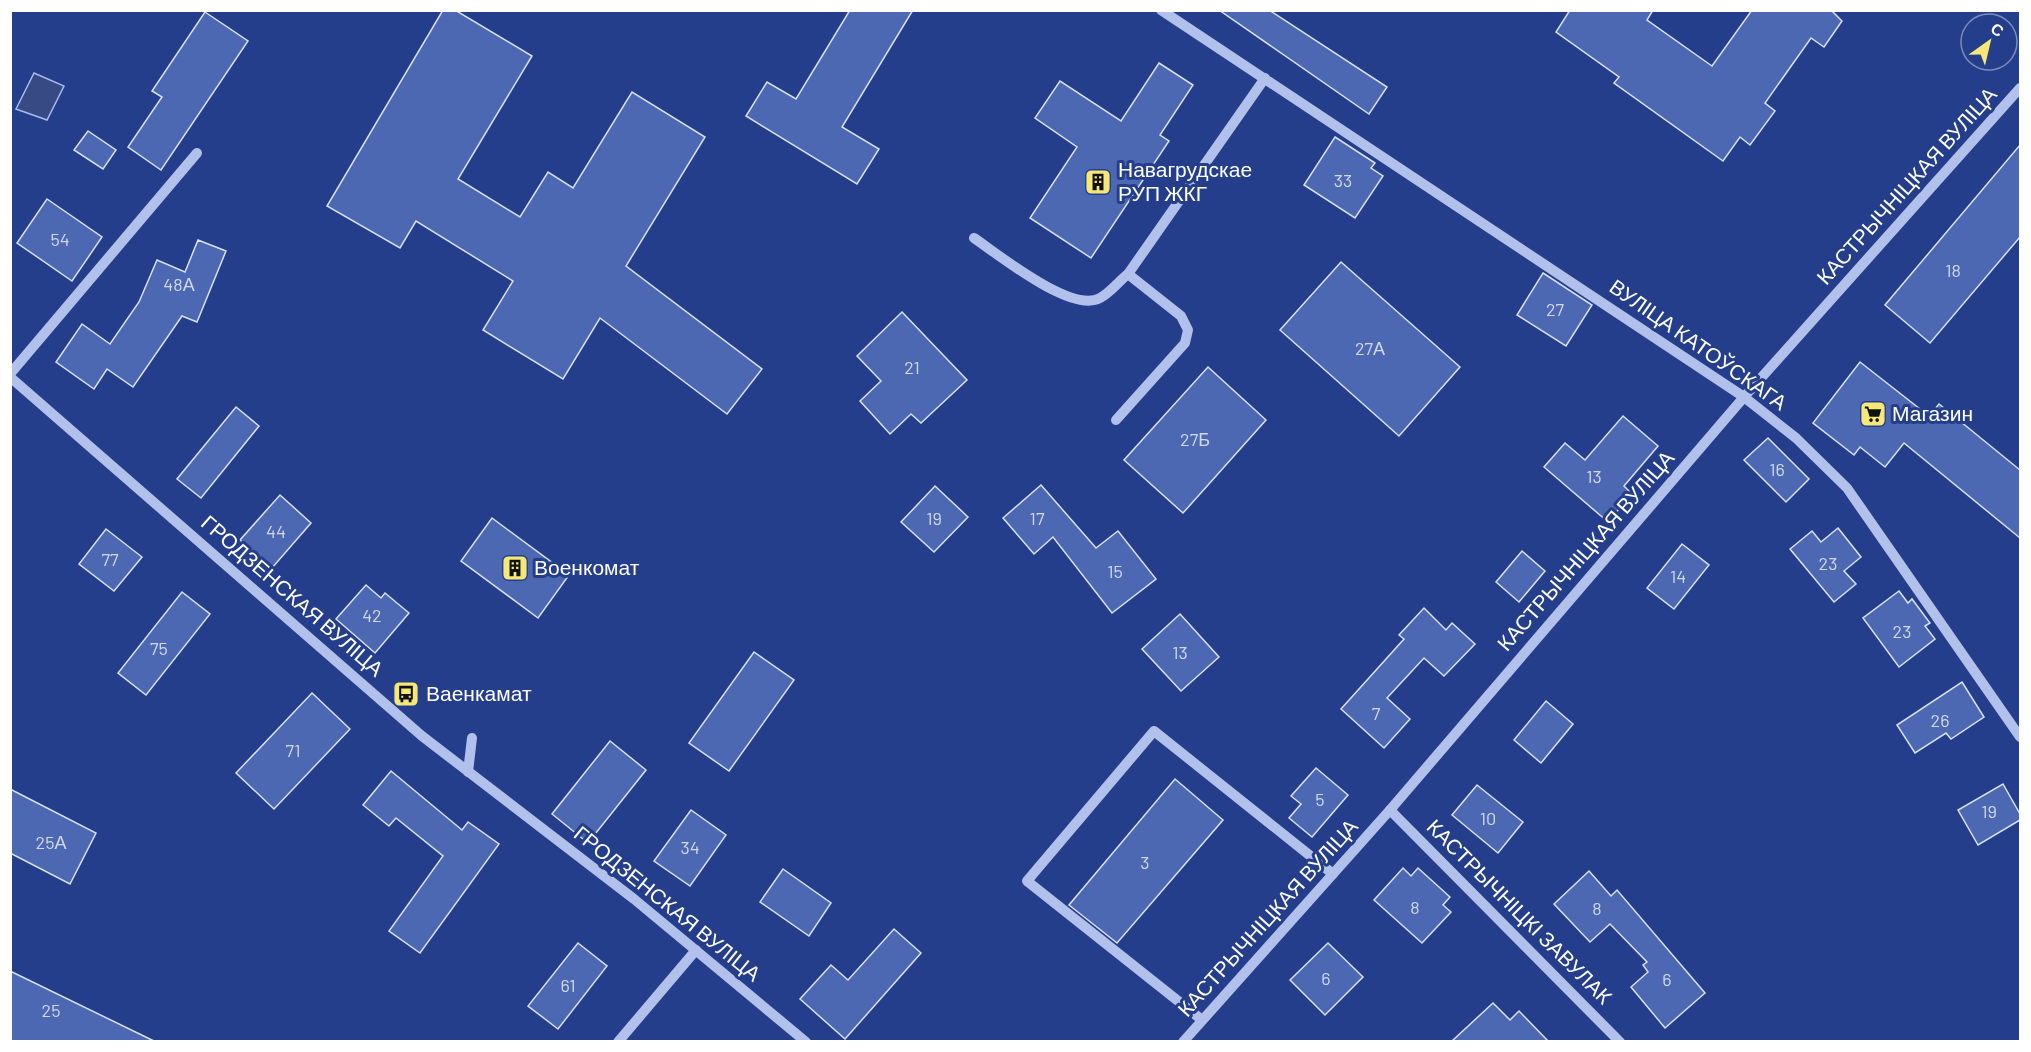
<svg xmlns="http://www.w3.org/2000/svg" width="2031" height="1052" viewBox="0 0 2031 1052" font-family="Barlow,sans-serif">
<rect width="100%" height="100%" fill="#243e8c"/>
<!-- water -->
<polygon fill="#374a84" stroke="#a7baec" stroke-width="1.5" points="34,73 64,86 47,120 16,109"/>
<!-- building -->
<g fill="#4c68b3" stroke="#d7e0f8" stroke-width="1.5">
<polygon points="443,10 455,10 532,56 458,179 520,217 548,172 573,188 632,92 705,137 626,266 762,369 727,414 600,318 563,379 483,330 513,281 416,221 400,248 327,206"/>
<polygon points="850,10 913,10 842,127 879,149 857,184 746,116 767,82 796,99"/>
<polygon points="1219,10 1269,10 1387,87 1369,114"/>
<polygon points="1570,10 1653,10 1647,20 1712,66 1752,10 1831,10 1842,21 1824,47 1811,38 1765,103 1775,111 1750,145 1740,137 1723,161 1614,83 1619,77 1556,32"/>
<polygon points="205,12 248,41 161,170 128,147 162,97 152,91"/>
<polygon points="1159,63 1193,85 1160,135 1169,141 1091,258 1030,218 1077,147 1035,118 1060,81 1121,121"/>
<polygon points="88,131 116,150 103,169 74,150"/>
<polygon points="1335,137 1375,163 1371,168 1383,176 1355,218 1304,185"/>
<polygon points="2020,145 2020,237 1930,343 1885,305"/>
<polygon points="47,199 102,237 72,281 17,243"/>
<polygon points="198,240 226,251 197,322 182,316 133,387 107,369 94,389 56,362 82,324 110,344 139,302 157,260 185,272"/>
<polygon points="1341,262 1460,367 1399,436 1280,330"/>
<polygon points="1543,273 1592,305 1566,346 1517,315"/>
<polygon points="902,312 967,380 921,423 911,414 890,434 860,401 881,381 857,356"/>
<polygon points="1860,362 1929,416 1939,404 2020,470 2020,538 1904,443 1885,467 1860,447 1854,455 1813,423"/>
<polygon points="1208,367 1266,420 1183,513 1124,460"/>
<polygon points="236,407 259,426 201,498 177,479"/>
<polygon points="1623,416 1658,446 1624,486 1632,494 1608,522 1544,467 1565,443 1585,460"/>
<polygon points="1768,438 1809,479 1786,502 1744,460"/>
<polygon points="1041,485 1096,548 1118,531 1156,579 1112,613 1053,537 1034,554 1003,518"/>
<polygon points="935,486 968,517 934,552 901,522"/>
<polygon points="280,495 311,523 272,568 240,540"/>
<polygon points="492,518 569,575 538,618 461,561"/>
<polygon points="1838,528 1861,557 1844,571 1856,584 1834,602 1790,549 1812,531 1821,542"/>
<polygon points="106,529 142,557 114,591 79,564"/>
<polygon points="1682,544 1709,565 1674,609 1647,588"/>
<polygon points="1522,551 1545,571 1519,602 1496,582"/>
<polygon points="366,585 381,598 385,593 409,613 375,653 336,619"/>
<polygon points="1899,591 1908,603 1912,599 1930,623 1925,626 1935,639 1899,667 1863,618"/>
<polygon points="182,592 210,614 146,695 118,673"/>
<polygon points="1424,608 1446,630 1452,623 1475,644 1444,676 1424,658 1387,698 1410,719 1384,748 1341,709 1404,639 1399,635"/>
<polygon points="1180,614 1219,657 1181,691 1142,649"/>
<polygon points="754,652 794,680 729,771 689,743"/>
<polygon points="1962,682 1984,717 1951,739 1946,733 1915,753 1897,725"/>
<polygon points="312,693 350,729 274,809 236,773"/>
<polygon points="1546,701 1573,724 1541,763 1514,740"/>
<polygon points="610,741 646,770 588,843 552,814"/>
<polygon points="1316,768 1348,795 1312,837 1289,818 1301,804 1291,796"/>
<polygon points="391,771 462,830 468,822 499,844 420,953 389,931 443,856 396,818 389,826 363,805"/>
<polygon points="1175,779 1223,820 1117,943 1069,905"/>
<polygon points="2003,784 2020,814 2020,820 1978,845 1958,810"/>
<polygon points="1477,785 1523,822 1498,853 1452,815"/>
<polygon points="10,789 96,833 70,884 10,853"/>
<polygon points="691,810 726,835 690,886 654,861"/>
<polygon points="1403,868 1411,876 1418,868 1450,897 1443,905 1451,912 1422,943 1374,900"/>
<polygon points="783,869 831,903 809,936 760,902"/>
<polygon points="1589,871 1611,896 1617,890 1705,993 1665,1028 1631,987 1648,972 1643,965 1647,962 1610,924 1590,942 1554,904"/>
<polygon points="894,929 921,953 845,1039 800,999 831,965 848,980"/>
<polygon points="578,943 607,966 558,1029 528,1006"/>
<polygon points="1328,943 1363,977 1325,1015 1290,980"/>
<polygon points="10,971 154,1041 10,1041"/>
<polygon points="1493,1003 1510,1020 1519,1011 1548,1041 1452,1041"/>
</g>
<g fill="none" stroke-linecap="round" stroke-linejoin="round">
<!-- minor -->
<g stroke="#b2c1eb" stroke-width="10">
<polyline points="1161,10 1744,397 1796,438 1847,488 2020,737"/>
<path d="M974,238c25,17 98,76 126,60 10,-5 19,-17 28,-24l137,-196"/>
<polyline points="10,374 197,153"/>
<polyline points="10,377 422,736 634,899 806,1042"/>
<polyline points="1116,420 1185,343 1188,330 1181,316 1128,274"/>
<polyline points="468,772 472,738"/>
<polyline points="1390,810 1620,1042"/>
<polyline points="1202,1020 1027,881 1154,731 1333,874"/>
<polyline points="618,1042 696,950"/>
<polyline points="1183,1042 1390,810 1744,397 2020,88"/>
</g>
</g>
<!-- icons -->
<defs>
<symbol id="building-square" viewBox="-11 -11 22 22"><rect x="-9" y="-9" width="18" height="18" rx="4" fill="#f5e876" stroke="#243e8c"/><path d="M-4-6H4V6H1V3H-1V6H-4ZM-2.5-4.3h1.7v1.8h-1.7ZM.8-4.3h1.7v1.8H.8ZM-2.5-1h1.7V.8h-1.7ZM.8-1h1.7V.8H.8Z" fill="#111"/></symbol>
<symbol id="supermarket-square" viewBox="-11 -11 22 22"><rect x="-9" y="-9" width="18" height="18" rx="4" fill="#f5e876" stroke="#243e8c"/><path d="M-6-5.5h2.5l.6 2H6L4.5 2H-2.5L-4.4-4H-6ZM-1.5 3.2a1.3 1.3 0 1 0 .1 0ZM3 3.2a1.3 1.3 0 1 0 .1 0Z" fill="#111"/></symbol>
<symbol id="bus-square" viewBox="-11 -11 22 22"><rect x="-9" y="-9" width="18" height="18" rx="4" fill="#f5e876" stroke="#243e8c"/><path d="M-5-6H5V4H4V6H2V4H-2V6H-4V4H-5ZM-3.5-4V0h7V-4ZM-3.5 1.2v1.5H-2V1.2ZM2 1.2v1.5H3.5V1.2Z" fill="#111"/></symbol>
</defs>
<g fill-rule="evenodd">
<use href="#building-square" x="1083" y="167" width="30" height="30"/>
<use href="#supermarket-square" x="1858" y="399" width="30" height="30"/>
<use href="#building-square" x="500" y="553" width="30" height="30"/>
<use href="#bus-square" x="391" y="679" width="30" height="30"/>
</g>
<g text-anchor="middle" stroke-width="6" stroke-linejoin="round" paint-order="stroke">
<!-- number labels -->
<g font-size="18" fill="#d2d9ec">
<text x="1343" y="187">33</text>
<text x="60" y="246">54</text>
<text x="1953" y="277">18</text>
<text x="179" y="291">48А</text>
<text x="1555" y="316">27</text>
<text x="1370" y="355">27А</text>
<text x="912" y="374">21</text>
<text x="1195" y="446">27Б</text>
<text x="1777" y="476">16</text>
<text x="1594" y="483">13</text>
<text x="934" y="525">19</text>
<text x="1037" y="525">17</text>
<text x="276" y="538">44</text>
<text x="110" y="566">77</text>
<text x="1828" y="570">23</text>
<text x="1115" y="578">15</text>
<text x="1678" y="583">14</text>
<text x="372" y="622">42</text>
<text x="1902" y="638">23</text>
<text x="159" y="655">75</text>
<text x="1180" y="659">13</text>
<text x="1376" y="720">7</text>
<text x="1940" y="727">26</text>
<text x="293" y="757">71</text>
<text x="1320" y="806">5</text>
<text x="1989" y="818">19</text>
<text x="1488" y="825">10</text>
<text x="51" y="849">25А</text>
<text x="690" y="854">34</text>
<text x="1145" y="869">3</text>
<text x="1415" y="914">8</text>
<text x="1597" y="915">8</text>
<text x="1326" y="985">6</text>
<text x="1667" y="986">6</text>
<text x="568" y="992">61</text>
<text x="51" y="1017">25</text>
</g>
<!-- poi labels -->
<g font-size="21" fill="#fff" stroke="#243e8c" text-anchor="start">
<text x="1118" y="177">Навагрудскае<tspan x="1118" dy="24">РУП ЖКГ</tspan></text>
<text x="1892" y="421">Магазин</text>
<text x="534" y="575">Военкомат</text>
<text x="426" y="701">Ваенкамат</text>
</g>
<!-- street labels -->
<g font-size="21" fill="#fff" stroke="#243e8c">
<text transform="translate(1907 186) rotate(-48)" y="7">КАСТРЫЧНІЦКАЯ ВУЛІЦА</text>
<text transform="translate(1698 345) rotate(35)" y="7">ВУЛІЦА КАТОЎСКАГА</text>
<text transform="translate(1586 551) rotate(-49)" y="7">КАСТРЫЧНІЦКАЯ ВУЛІЦА</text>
<text transform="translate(292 596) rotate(41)" y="7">ГРОДЗЕНСКАЯ ВУЛІЦА</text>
<text transform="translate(667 904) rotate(39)" y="7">ГРОДЗЕНСКАЯ ВУЛІЦА</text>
<text transform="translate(1519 912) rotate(45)" y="7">КАСТРЫЧНІЦКІ ЗАВУЛАК</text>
<text transform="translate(1268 918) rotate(-48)" y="7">КАСТРЫЧНІЦКАЯ ВУЛІЦА</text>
</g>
</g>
<!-- border -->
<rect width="2031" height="1052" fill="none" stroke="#ffffff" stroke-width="24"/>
<!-- north arrow -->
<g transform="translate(1989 42) rotate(34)"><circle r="28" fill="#243e8c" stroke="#7c8bba" stroke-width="1.5"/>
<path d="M0-4.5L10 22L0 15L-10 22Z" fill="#f5e876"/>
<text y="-9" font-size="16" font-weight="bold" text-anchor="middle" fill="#ffffff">С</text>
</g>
</svg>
